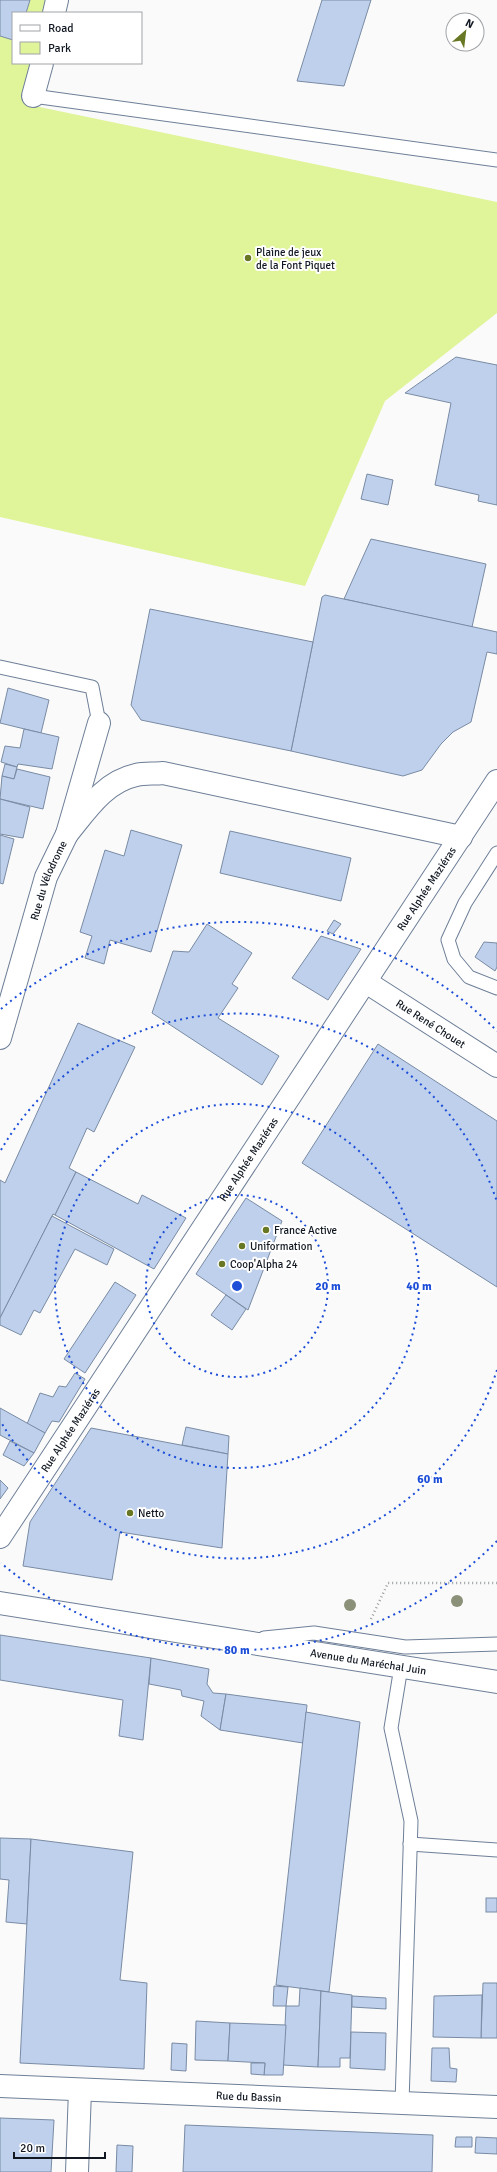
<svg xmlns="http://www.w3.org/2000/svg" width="497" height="2172" viewBox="0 0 497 2172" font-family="Signika,sans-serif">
<rect width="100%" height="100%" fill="#fafafa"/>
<!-- green -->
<polygon fill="#e0f49a" points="0,0 50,0 47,13 13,13 13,63 35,63 25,104 497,202 497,313 385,401 305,586 0,517"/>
<!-- building -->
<g fill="#bed0ec" stroke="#798ba4">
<polygon points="0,0 30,0 26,13 13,13 13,40 0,36"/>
<polygon points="322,0 371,0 344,86 297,81"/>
<polygon points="456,357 497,365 497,505 478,501 479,495 435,485 451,403 405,393"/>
<polygon points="367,474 393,480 388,505 361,499"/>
<polygon points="371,539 486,564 472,627 344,599"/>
<polygon points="325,595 497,632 497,654 487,652 471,722 453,732 441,744 422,770 403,776 291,751 322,597"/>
<polygon points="150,609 313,642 291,751 141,720 131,705"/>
<polygon points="8,688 49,700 41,733 0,723"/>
<polygon points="24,729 59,737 52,769 18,764 17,767 1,762 5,746 20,748"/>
<polygon points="5,764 17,767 14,779 2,776"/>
<polygon points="17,769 50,777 43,809 0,799 2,776 14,779"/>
<polygon points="0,799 30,807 23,838 0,834"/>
<polygon points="131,830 182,845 151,952 110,940 104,964 85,958 92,936 80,932 105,850 124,856"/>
<polygon points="230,831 351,858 341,901 220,873"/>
<polygon points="0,835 14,839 3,884 0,883"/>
<polygon points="334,920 341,924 333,934 327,931"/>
<polygon points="207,924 252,953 232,984 238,988 218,1018 279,1056 262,1085 152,1013 173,951 189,952"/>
<polygon points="321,936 361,949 328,1000 292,978"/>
<polygon points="484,942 497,943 497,967 495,971 475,957"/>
<polygon points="78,1023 135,1047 94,1132 87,1128 69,1168 76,1172 55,1215 53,1214 0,1318 0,1180 5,1183"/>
<polygon points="378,1044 497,1121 497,1287 302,1163"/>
<polygon points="76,1172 138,1204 142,1195 186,1218 154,1269 55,1215"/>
<polygon points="246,1198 282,1221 248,1310 196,1274"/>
<polygon points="52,1216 114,1249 107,1265 75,1249 40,1313 34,1310 21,1335 0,1325 0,1318"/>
<polygon points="115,1282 136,1295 85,1373 64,1359"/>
<polygon points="226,1295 246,1309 232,1330 211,1315"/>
<polygon points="75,1373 85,1379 59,1422 52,1421 45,1433 27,1424 40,1393 53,1397 59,1386 66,1387"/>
<polygon points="0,1408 45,1433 34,1453 0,1435"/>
<polygon points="186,1427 229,1436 228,1454 182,1445"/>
<polygon points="91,1428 228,1454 222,1548 120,1532 112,1580 23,1566 30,1522"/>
<polygon points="10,1441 34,1453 24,1466 3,1455"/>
<polygon points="0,1480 8,1488 0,1499"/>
<polygon points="0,1635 151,1658 143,1740 119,1736 123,1700 0,1680"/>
<polygon points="151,1658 209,1669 207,1684 213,1693 226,1694 220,1730 201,1716 204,1701 182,1696 181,1690 149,1684"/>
<polygon points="226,1694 307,1705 303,1743 220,1730"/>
<polygon points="306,1712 360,1722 329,1992 276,1985"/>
<polygon points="0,1838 31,1839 27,1924 6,1922 9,1880 0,1879"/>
<polygon points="31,1839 133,1852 120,1980 147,1983 144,2069 20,2063"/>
<rect x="486" y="1898" width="11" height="14"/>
<polygon points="483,1983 497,1983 497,2038 481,2038"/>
<polygon points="274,1986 288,1987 286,2006 273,2006"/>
<polygon points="300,1988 321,1991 318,2067 283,2065 286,2006 299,2006"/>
<polygon points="321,1991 352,1995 350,2058 340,2058 340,2067 318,2067"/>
<polygon points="482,1995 481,2038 433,2037 434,1996"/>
<polygon points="352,1996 386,1998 386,2009 352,2007"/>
<polygon points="196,2021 230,2023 228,2061 195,2060"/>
<polygon points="230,2023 286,2025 283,2075 264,2075 265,2063 228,2061"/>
<polygon points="351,2032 386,2033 385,2070 350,2068"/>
<polygon points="172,2043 187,2044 186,2071 171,2070"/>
<polygon points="432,2048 449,2048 450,2068 457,2069 456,2082 431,2081"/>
<polygon points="251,2063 265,2063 264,2075 251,2074"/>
<polygon points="0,2118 54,2120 51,2172 0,2172"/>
<polygon points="185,2125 433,2135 432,2172 183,2172"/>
<polygon points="456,2137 472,2137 472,2147 455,2147"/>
<polygon points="476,2137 497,2138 497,2154 475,2153"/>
<polygon points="117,2145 133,2146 132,2172 116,2172"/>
</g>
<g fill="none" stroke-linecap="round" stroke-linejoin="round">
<defs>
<g id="service">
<polyline points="33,96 497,160"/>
<polyline points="0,667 92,687 99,723"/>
<polyline points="497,853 465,903 448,940 454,959 469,977 497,988"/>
<polyline points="264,1638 314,1633 405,1647 497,1644"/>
<polyline points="401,1667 391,1728 411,1821 402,2103"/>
<polyline points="410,1844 497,1850"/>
</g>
<g id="minor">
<polyline points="54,13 57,0"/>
<polyline points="33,96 42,63"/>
<path d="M67,834c19,-23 37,-52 69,-59 8,-2 18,-1 27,-2l298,64"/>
<path id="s1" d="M366,982l131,84"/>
<path id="s2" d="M0,1038l46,-161 21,-43 32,-111"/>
<path id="s3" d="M0,1537l497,-756"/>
<path id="s4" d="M0,2086l497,21"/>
<polyline points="77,2172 80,2090"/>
</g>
<g id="primary">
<path id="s5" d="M0,1603l497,79"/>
</g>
</defs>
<!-- service casing -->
<use href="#service" stroke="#6e7f98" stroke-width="15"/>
<!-- minor casing -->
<use href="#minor" stroke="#6e7f98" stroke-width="24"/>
<!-- primary casing -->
<use href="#primary" stroke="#6e7f98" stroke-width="24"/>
<!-- path -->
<polyline stroke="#9a9da1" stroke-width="2.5" stroke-dasharray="1 3" stroke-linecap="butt" points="371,1619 388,1583 497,1583"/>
<!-- service -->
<use href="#service" stroke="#fff" stroke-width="13"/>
<!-- minor -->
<use href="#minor" stroke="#fff" stroke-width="22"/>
<!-- primary -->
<use href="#primary" stroke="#fff" stroke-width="22"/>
</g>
<!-- trees -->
<g fill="#8b9079">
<circle cx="457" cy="1601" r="6"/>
<circle cx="350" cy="1605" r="6"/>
</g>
<!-- distance rings -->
<g fill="none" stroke="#1d4ed8" stroke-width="2" stroke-dasharray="2 4">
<circle cx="237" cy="1286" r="91"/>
<circle cx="237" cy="1286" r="182"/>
<path d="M497 1370A273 273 0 0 1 1 1422M1 1150A273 273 0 0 1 497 1202"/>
<path d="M497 1541A364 364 0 0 1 1 1563M1 1009A364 364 0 0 1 497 1031"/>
</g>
<!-- markers -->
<g fill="#687724" stroke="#fff" stroke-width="1.5">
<circle cx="248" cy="258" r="4"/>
<circle cx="266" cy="1230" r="4"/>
<circle cx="242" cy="1246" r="4"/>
<circle cx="222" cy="1264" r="4"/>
<circle cx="130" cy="1513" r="4"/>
</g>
<g text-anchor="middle" stroke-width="4" stroke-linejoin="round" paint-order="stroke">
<!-- poi labels -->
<g font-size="11" fill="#121822" stroke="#fff" text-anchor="start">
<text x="256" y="256">Plaine de jeux<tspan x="256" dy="13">de la Font Piquet</tspan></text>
<text x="274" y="1234">France Active</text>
<text x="250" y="1250">Uniformation</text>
<text x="230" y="1268">Coop'Alpha 24</text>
<text x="138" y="1517">Netto</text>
</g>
<!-- street labels -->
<g font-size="11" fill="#121822" stroke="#fff">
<text dy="4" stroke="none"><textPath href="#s2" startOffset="165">Rue du Vélodrome</textPath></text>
<text dy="4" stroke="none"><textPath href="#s3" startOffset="776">Rue Alphée Maziéras</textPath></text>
<text dy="4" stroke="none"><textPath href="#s1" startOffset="77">Rue René Chouet</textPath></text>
<text dy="4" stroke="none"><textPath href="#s3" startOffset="452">Rue Alphée Maziéras</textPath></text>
<text dy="4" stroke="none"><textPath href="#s3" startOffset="128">Rue Alphée Maziéras</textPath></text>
<text dy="4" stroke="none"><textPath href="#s5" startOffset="373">Avenue du Maréchal Juin</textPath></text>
<text dy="4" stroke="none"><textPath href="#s4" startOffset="249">Rue du Bassin</textPath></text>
</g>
</g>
<circle cx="237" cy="1286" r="6" fill="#1d4ed8" stroke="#fff" stroke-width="2"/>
<g font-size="12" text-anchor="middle" font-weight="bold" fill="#1d4ed8" stroke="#fff" stroke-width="4" stroke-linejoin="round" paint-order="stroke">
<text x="328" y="1290">20 m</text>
<text x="419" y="1290">40 m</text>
<text x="430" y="1483">60 m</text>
<text x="237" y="1654">80 m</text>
</g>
<!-- legend -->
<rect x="12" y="12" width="130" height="52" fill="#ffffff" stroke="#a0a3a7"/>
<rect x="20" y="25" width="20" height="6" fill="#ffffff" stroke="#a0a3a7"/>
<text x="48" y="32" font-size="12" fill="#121822">Road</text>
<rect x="20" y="42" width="20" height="12" fill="#e0f49a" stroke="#a0a3a7"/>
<text x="48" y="52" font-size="12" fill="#121822">Park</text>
<!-- north arrow -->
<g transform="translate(465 32) rotate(28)"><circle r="19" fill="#ffffff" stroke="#a0a3a7"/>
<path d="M0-3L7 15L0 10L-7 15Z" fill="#687724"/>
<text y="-6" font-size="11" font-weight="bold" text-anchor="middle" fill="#121822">N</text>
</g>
<!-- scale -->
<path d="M14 2152v6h91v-6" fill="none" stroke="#121822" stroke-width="2"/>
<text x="20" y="2152" font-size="12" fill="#121822" stroke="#ffffff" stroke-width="3" paint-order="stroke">20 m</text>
</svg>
